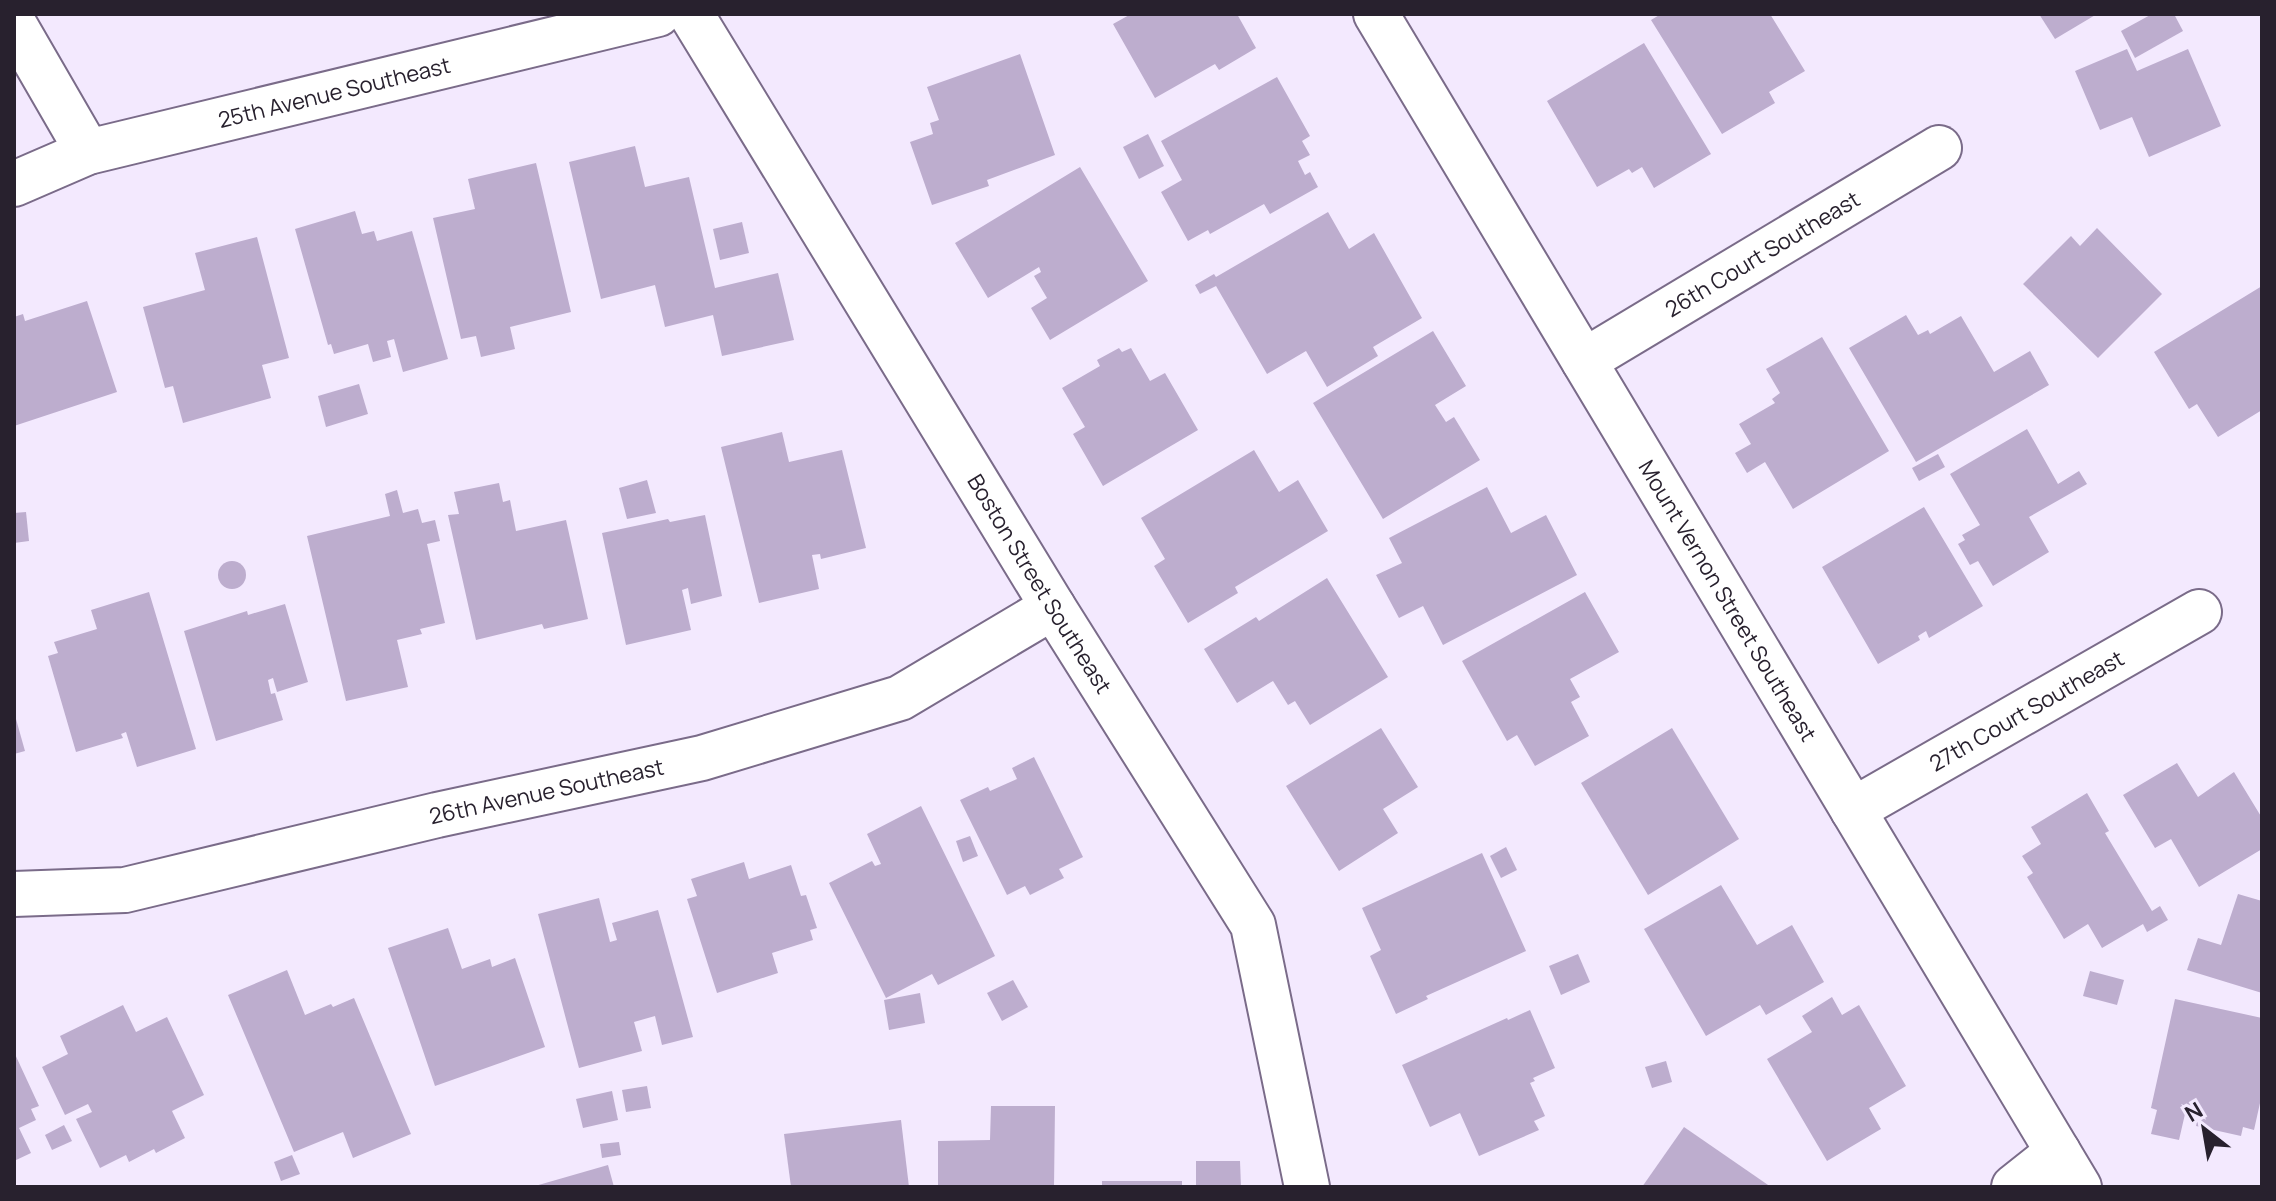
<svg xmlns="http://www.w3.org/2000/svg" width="2276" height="1201" viewBox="0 0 2276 1201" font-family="Manrope,sans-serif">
<rect width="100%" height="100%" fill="#f3e9fe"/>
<!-- building -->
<g fill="#bdadce">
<polygon points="1131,14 1237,14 1256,48 1219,70 1215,64 1155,98 1113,24"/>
<polygon points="1661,14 1770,14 1805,71 1769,92 1775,103 1722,134 1651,20"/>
<polygon points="2039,14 2097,14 2055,39"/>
<polygon points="2152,14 2174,14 2183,31 2135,58 2121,31"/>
<polygon points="1644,43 1711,154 1654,188 1642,167 1632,173 1629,169 1597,187 1547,101"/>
<polygon points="2127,49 2137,71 2188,49 2221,126 2149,157 2132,117 2100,130 2075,71"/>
<polygon points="1020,54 1055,155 987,180 989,186 932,205 910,142 933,134 930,123 939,120 927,87"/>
<polygon points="1277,77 1310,136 1302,141 1310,155 1298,161 1305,175 1310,172 1318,187 1270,214 1264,204 1210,234 1208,230 1188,241 1161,192 1182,180 1161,141"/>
<polygon points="1148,134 1164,166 1139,179 1123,147"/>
<polygon points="635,146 645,187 689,177 715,288 778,273 794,340 722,356 713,315 665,327 655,285 601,299 569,162"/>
<polygon points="536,163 571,312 510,327 515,349 481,357 476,336 461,339 433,218 475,209 468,179"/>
<polygon points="1080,167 1148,281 1050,340 1031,308 1047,298 1034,276 1041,272 1039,267 988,298 955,243"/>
<polygon points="355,211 362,234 374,231 377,241 412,231 448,359 403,372 394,339 387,341 391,357 373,362 368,344 334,354 331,344 328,345 295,229"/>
<polygon points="1328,212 1349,249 1374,233 1422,318 1373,347 1378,356 1327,387 1306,351 1267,374 1216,286 1200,294 1195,285 1214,274 1216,277"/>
<polygon points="742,222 749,253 720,260 713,229"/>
<polygon points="2097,228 2162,294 2098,358 2023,284 2071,236 2080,246"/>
<polygon points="257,237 289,358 262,365 271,398 183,423 173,386 165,388 143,307 205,290 195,253"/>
<polygon points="2262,286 2262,410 2218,437 2197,404 2189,409 2154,352"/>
<polygon points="87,301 117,392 14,426 14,317 23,314 25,321"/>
<polygon points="1906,315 1918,335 1928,330 1930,334 1961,316 1994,372 2030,351 2049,385 1916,462 1849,348"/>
<polygon points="1433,331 1466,386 1435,405 1446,422 1454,417 1480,460 1383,519 1313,403"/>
<polygon points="1822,337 1889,451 1793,509 1765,462 1747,473 1735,453 1751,444 1739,424 1775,403 1772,399 1780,393 1766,369"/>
<polygon points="1119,348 1122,352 1131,348 1150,381 1165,373 1198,430 1103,486 1073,434 1085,427 1062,388 1100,366 1097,360"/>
<polygon points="359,384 368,414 326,427 318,396"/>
<polygon points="2027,429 2058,484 2079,471 2087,484 2029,517 2049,552 1993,586 1978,561 1970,565 1958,544 1965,540 1962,535 1980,525 1950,474"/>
<polygon points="782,432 789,462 842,450 866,548 821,559 820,554 812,555 819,589 759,603 721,447"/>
<polygon points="1254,450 1279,492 1298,480 1328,531 1235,587 1238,593 1188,623 1154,566 1165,559 1141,518"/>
<polygon points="1938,454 1945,467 1919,481 1912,468"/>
<polygon points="647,480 656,513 627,519 619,488"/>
<polygon points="499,483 503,502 510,500 516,531 566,520 588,619 544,629 542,624 476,640 448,515 459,514 454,492"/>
<polygon points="1487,487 1511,533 1546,515 1577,575 1443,645 1423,606 1399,618 1376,575 1402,563 1389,538"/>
<polygon points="397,490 403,513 418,509 422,523 435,520 440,541 427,544 445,623 420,629 422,634 397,640 408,687 346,701 307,536 390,516 385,494"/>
<polygon points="1924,507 1983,606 1929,638 1926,631 1918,636 1920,640 1878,664 1822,567"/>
<polygon points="26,512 29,541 14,543 14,513"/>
<polygon points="705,515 722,596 691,604 688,588 682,590 691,630 626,645 602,533 668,519 670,522"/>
<circle cx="232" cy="575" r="14"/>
<polygon points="1327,578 1388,677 1310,725 1295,701 1288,705 1273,681 1237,703 1204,649 1256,617 1259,621"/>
<polygon points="149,592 196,749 137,767 126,732 121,734 123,738 76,752 48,656 58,653 54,642 97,629 91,610"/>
<polygon points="1585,592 1619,652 1570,679 1580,697 1571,702 1589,736 1535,766 1517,735 1507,741 1462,661"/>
<polygon points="285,604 308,682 277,692 273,678 268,680 271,694 275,693 283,720 216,741 184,631 247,611 248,615"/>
<polygon points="14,712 25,751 14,754"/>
<polygon points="1381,728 1418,787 1383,809 1398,833 1339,871 1286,786"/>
<polygon points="1672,728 1739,839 1648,895 1581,783"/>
<polygon points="1034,757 1083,857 1059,869 1064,878 1030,895 1025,886 1007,895 960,800 988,787 990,791 1017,779 1012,768"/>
<polygon points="2177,763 2198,797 2234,772 2262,818 2262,849 2199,887 2171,839 2155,848 2123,795"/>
<polygon points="2087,793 2109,831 2105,833 2152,911 2160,906 2168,920 2147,932 2143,924 2102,948 2088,924 2064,939 2027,877 2033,873 2022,856 2041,844 2031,827"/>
<polygon points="921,806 995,956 938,985 932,974 886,998 829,883 872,861 875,866 881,864 867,834"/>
<polygon points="970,836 978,856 963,862 956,841"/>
<polygon points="1506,847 1517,870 1501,878 1490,856"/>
<polygon points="1482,853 1526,951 1426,996 1428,999 1396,1014 1370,956 1381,950 1362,908"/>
<polygon points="744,862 749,879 791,865 801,896 806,895 817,928 810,930 813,940 772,953 778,973 717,993 687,899 697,896 691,879"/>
<polygon points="1721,885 1757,945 1792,925 1824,982 1766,1015 1760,1005 1706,1036 1644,929"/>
<polygon points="2238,894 2262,901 2262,993 2187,970 2198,938 2221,945"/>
<polygon points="599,898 610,942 617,940 612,923 658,910 693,1037 662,1045 655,1016 634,1022 642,1051 579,1068 538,914"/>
<polygon points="448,928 462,969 490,959 492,967 515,958 545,1047 435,1086 388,948"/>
<polygon points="1578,954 1590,982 1561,995 1549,966"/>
<polygon points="287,970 305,1015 331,1004 333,1007 354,998 411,1134 353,1158 343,1132 294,1152 228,995"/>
<polygon points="2090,971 2124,980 2117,1005 2083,996"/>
<polygon points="1013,980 1028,1007 1002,1021 987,993"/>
<polygon points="920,993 925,1023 889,1030 884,1000"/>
<polygon points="1832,997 1842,1015 1859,1005 1906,1086 1869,1108 1881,1129 1827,1161 1767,1059 1812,1032 1802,1016"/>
<polygon points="2175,999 2262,1018 2262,1094 2254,1130 2243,1127 2241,1136 2196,1126 2198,1117 2185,1114 2179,1140 2151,1134 2157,1110 2151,1108"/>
<polygon points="123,1005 136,1032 167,1017 204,1095 172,1111 185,1138 156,1153 154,1149 129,1162 126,1155 100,1168 76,1119 92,1112 88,1104 65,1115 42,1067 68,1054 60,1036"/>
<polygon points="1530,1010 1555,1068 1533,1078 1535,1081 1530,1083 1545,1116 1534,1121 1539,1130 1479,1156 1460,1113 1430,1127 1402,1065 1507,1018 1508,1020"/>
<polygon points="14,1052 39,1106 31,1109 36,1120 19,1128 31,1153 14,1161"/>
<polygon points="1666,1061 1672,1082 1652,1088 1645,1067"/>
<polygon points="647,1086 651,1108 626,1112 622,1090"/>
<polygon points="612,1091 618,1120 583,1128 576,1099"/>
<polygon points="991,1106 1055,1106 1054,1187 938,1187 938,1141 990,1140"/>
<polygon points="901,1120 909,1187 791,1187 784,1134"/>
<polygon points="64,1125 72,1141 52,1150 45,1135"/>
<polygon points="1684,1127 1771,1187 1642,1187"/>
<polygon points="619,1142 621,1155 602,1158 600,1144"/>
<polygon points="292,1155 300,1174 281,1181 274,1162"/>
<polygon points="1196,1161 1240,1161 1241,1187 1196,1187"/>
<polygon points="608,1165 614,1187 535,1187 535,1186"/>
<rect x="1102" y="1181" width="80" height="6"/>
</g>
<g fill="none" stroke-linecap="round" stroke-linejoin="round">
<defs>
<g id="street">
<path id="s1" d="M691,14l362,593 200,318 54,262"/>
<path id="s2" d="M1376,14l703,1173"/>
<polyline points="14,24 88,152"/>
<path id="s3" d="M14,184l74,-32 570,-138"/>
<path id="s4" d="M1584,361l355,-213"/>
<path id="s5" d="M1853,810l346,-198"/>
<path id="s6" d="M14,894l111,-4 312,-75 265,-57 198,-60 153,-91"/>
<polyline points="2014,1187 2058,1152"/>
</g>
</defs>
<!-- street casing -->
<use href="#street" stroke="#7a6b89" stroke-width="48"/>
<!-- street -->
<use href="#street" stroke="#fff" stroke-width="44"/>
</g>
<g text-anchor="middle" stroke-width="7" stroke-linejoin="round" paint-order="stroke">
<!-- street labels -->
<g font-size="22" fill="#28212e" stroke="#f3e9fe">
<text dy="8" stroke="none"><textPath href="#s3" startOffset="334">25th Avenue Southeast</textPath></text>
<text dy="8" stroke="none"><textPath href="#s4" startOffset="208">26th Court Southeast</textPath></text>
<text dy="8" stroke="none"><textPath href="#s1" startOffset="668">Boston Street Southeast</textPath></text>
<text dy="8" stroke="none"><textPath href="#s2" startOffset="684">Mount Vernon Street Southeast</textPath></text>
<text dy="8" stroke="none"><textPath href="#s5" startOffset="200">27th Court Southeast</textPath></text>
<text dy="8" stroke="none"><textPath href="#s6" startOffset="544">26th Avenue Southeast</textPath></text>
</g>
</g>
<!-- border -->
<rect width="2276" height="1201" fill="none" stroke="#28212e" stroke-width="32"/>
<!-- north arrow -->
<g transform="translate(2204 1129) rotate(329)" stroke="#f3e9fe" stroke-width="6" paint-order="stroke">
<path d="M0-6L14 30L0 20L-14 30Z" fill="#28212e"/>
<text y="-12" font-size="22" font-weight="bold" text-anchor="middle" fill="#28212e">N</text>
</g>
</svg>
